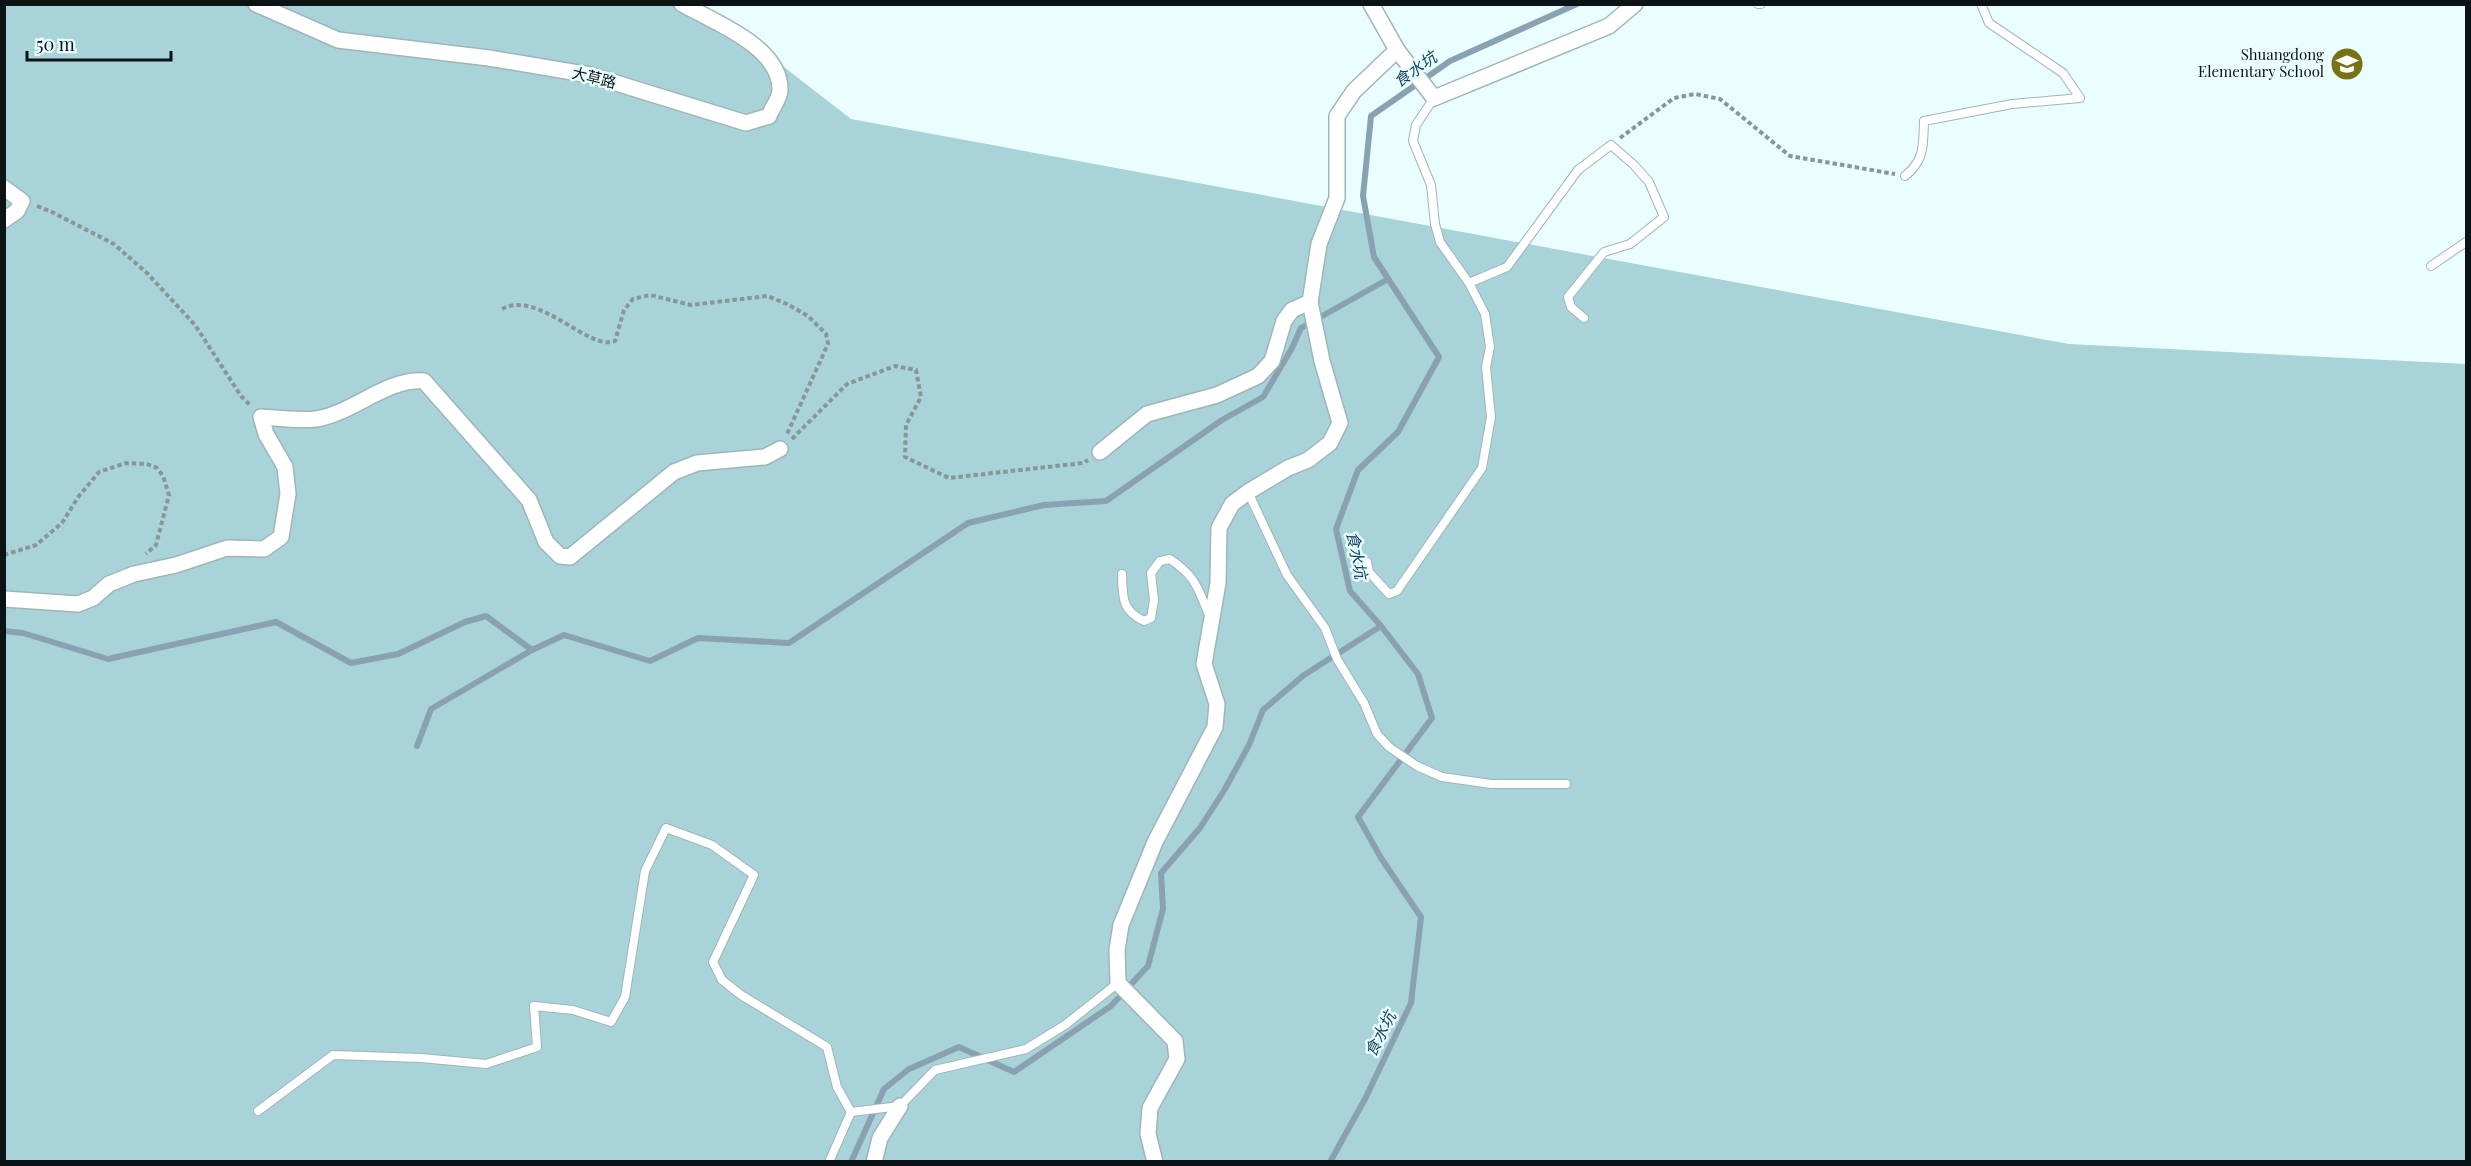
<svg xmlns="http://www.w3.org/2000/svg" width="2471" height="1166" viewBox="0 0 2471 1166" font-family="'Playfair Display','Noto Sans TC',serif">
<rect width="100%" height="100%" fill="#eafdff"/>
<!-- forest -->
<polygon fill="#a8d3d8" points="5,5 689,5 757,46 851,119 2069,344 2466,364 2466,1161 5,1162"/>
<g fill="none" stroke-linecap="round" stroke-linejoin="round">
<!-- stream -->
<g stroke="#8aa1b2" stroke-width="6">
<polyline points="4,631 23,633 108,659 276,622 351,663 398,654 465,622 486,616 532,650 564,635 650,661 698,638 789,643 968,523 1044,505 1106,501 1222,420 1263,397 1292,348 1301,328 1388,279"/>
<polyline points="417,746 431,709 532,650"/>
<polyline points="851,1162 884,1089 909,1069 959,1047 1014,1072 1111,1006 1148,966 1163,909 1161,873 1200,828 1225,789 1249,745 1263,710 1304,675 1381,626"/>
<polyline points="1330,1162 1365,1099 1411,1003 1421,917 1381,858 1358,817 1432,718 1418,674 1381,626 1350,591 1336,529 1358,470 1398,432 1439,357 1374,257 1363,196 1371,116 1450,61 1577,4"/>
</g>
<defs>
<g id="lane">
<polyline points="1758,4 1761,4"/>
<path d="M1905,176c20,-16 18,-31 19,-55l88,-17 68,-6 -17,-25 -74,-50 -8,-19"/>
<polyline points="2431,266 2466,242"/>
<polyline points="1469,283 1507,267 1578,170 1611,145 1634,165 1649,182 1664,217 1630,244 1604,252 1568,297 1571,307 1584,318"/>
<polyline points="1248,492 1287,575 1325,628 1337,659 1364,703 1377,734 1389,747 1417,766 1442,777 1491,784 1566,784"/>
<polyline points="1367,562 1369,572 1389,594 1397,591 1482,468 1491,417 1486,367 1490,347 1485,314 1469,283 1440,242 1435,224 1431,185 1413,141 1416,125 1434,98"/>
<path d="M1122,574c1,23 -1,36 22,47l7,-3 3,-18 -3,-27 9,-12 10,-2c26,18 27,27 39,56"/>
<polyline points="258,1111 333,1055 421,1058 486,1064 537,1047 534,1006 573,1010 611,1022 625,997 645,871 666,828 712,845 754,875 713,962 722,980 741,995 827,1047 837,1087 851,1112 900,1106 935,1070 1026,1049 1065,1025 1118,983"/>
<polyline points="829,1162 851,1112"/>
</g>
<g id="street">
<path d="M256,4l82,36 151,18 101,17 156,48 23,-7c3,-8 11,-18 11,-26 1,-43 -66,-68 -98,-86"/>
<polyline points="1371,4 1397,50 1434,98 1609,26 1635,4"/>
<polyline points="4,188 22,201 17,211 4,220"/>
<polyline points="1100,452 1147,414 1217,395 1258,376 1272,361 1284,321 1292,310 1310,302 1319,244 1337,198 1337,116 1354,91 1397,50"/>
<path d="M4,599l74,5 15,-6 16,-14 25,-10 42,-9 51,-17 37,1 17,-12 7,-43 -3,-27 -19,-33 -5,-17c17,1 38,4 55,2 38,-6 70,-41 108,-38l105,119 17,42 14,14 10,1 104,-85 23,-9 68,-6 15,-8"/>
<polyline points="874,1162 880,1138 900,1106"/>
<polyline points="1155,1162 1148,1134 1150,1108 1177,1059 1175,1041 1118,983 1117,950 1121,925 1155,842 1215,727 1217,704 1204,664 1218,583 1219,528 1232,504 1248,492 1288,468 1308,460 1330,443 1340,423 1322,361 1310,302"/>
</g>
</defs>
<!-- lane casing -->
<use href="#lane" stroke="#9fb5b8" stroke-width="10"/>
<!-- street casing -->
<use href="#street" stroke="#9fb5b8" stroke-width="18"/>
<!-- path -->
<g stroke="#889698" stroke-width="4" stroke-dasharray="4.5 3" stroke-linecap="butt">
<polyline points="1620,138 1674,98 1695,94 1720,99 1790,156 1895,174"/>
<polyline points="37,206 52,212 114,244 148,274 195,325 241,396 250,405"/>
<path d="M502,309c37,-20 87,43 113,32l9,-31 9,-11 17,-4 41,10 76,-9 20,8 21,12 18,18 2,10 -41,90"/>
<polyline points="792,439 847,384 895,366 916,370 921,397 906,425 905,457 949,478 1083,463 1088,460"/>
<polyline points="4,555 36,545 62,523 79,496 99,472 126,463 147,464 157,468 163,476 169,495 156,545 146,554"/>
</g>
<!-- lane -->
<use href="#lane" stroke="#fff" stroke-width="8"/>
<!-- street -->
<use href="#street" stroke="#fff" stroke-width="15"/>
</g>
<!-- icons -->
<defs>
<symbol id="school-disc" viewBox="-11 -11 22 22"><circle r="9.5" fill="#777214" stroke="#eafdff"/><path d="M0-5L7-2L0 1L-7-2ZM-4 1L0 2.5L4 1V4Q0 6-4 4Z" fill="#fff"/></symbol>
</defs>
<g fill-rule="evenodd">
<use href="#school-disc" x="2328" y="45" width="38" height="38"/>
</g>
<g text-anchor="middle" stroke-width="5" stroke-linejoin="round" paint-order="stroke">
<!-- poi labels -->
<g font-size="15" fill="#0b1314" stroke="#eafdff" text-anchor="end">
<text x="2324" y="60">Shuangdong<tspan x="2324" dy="17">Elementary School</tspan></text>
</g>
<!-- street labels -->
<g font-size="15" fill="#0b1314" stroke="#eafdff">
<text transform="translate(594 78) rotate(14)" y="5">大草路</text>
</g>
<!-- water labels -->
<g font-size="16" font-style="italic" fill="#144263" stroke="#eafdff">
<text transform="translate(1415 69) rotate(-35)" y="6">食水坑</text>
<text transform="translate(1357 555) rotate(79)" y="6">食水坑</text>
<text transform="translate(1380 1034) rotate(-63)" y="6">食水坑</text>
</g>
</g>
<!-- border -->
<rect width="2471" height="1166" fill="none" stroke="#0b1314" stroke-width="12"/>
<!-- scale -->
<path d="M27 51v9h144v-9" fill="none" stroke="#0b1314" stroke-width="3"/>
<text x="36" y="51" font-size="18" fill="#0b1314" stroke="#eafdff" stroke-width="4.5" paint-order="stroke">50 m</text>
</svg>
